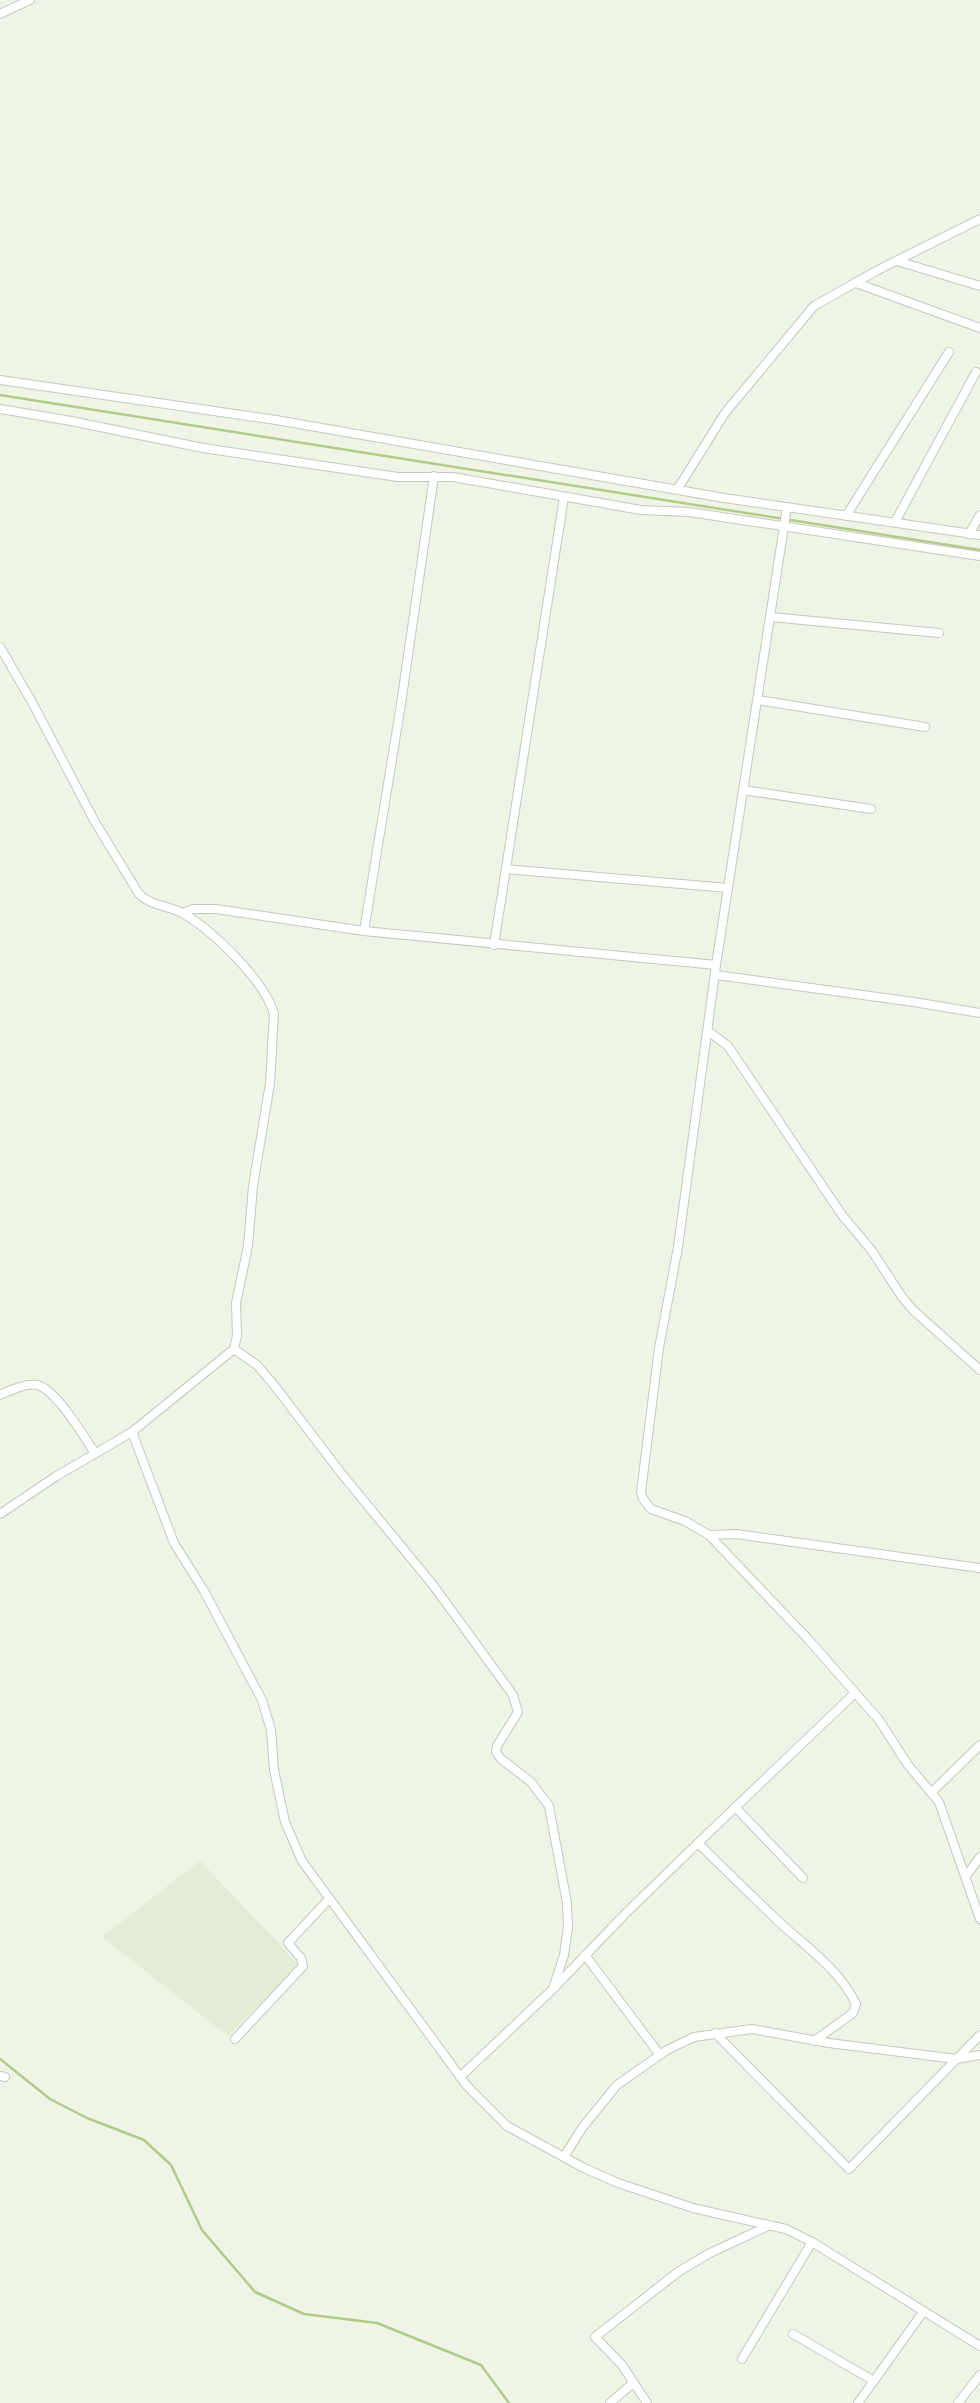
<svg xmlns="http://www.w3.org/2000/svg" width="980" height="2403" viewBox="0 0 980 2403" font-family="Overpass,sans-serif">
<rect width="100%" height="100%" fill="#eef4e6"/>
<!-- built -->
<polygon fill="#e3ecd6" points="200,1861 299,1965 228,2036 102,1937"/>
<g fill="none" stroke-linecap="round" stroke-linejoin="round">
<!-- stream -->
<g stroke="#b2cb88" stroke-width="2.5">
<polyline points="0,395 980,550"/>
<polyline points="0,2059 50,2099 87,2118 144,2140 171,2165 202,2230 255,2292 304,2314 377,2323 481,2365 509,2403"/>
</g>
<defs>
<g id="minor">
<polyline points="0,14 30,0"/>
<polyline points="897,261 980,286"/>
<polyline points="856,283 980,328"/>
<polyline points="0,380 276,420 724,498 980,535"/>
<polyline points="0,409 71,421 203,448 398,477 453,477 641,510 689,512 980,556"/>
<polyline points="677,490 725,413 814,306 876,271 980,219"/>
<polyline points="787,507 716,965 678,1247 659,1348 641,1492 643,1499 651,1509 685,1521 709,1535 808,1639 879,1720 908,1765 939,1802 980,1919"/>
<polyline points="846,516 949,352"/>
<polyline points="895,522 976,372"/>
<polyline points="969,534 980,515"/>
<polyline points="771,617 939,633"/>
<path d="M0,647l33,57 62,118 44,72c13,13 30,11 45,20 29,17 81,67 90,100l-4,69 -17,103 -5,60 -12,57 1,33 -3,13 -102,83 -77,45 -55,37"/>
<polyline points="758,700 925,727"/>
<polyline points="743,790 871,809"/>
<polyline points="506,869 728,888"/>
<polyline points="183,913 193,909 216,909 364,931 716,965"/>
<polyline points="364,931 401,704 434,476"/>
<polyline points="494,945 564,497"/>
<polyline points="716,975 914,1002 980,1013"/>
<polyline points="708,1031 728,1046 842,1215 872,1251 902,1297 913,1310 980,1370"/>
<polyline points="234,1349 257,1365 274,1385 341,1473 433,1585 513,1695 518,1712 497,1746 496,1752 501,1759 531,1782 549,1806 567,1903 568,1927 564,1955 553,1989"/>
<path d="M0,1395c10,-5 26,-12 37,-10 19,4 47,52 58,68"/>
<polyline points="132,1432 174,1543 204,1591 262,1700 271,1730 274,1770 285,1822 302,1861 467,2086 507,2126 584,2168 618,2183 693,2208 786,2229 812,2242 980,2346"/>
<polyline points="709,1535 736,1534 980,1568"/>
<polyline points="932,1792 980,1745"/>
<polyline points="735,1807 803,1878"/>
<path d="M698,1843c25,25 51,50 77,75 28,27 64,50 81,86l-3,9 -39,28"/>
<polyline points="966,1876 980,1857"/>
<polyline points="585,1955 660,2055"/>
<polyline points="715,2033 849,2169 980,2035"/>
<polyline points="235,2039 303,1966 301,1958 288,1943 329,1899"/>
<polyline points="0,2076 5,2077"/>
<polyline points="460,2077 553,1989 625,1914 698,1843 855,1693"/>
<polyline points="564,2157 582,2128 617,2085 667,2050 694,2037 752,2029 829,2043 956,2059 980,2055"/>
<polyline points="793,2334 874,2381"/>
<polyline points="742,2359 812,2242"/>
<polyline points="610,2403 633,2383"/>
<polyline points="647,2403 622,2365 595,2337 678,2272 708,2254 770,2225"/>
<polyline points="858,2403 923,2312"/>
<polyline points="958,2403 980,2375"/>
</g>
</defs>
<!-- minor casing -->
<use href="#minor" stroke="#c4cabb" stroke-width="10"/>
<!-- minor -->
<use href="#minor" stroke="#fff" stroke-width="8"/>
</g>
</svg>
